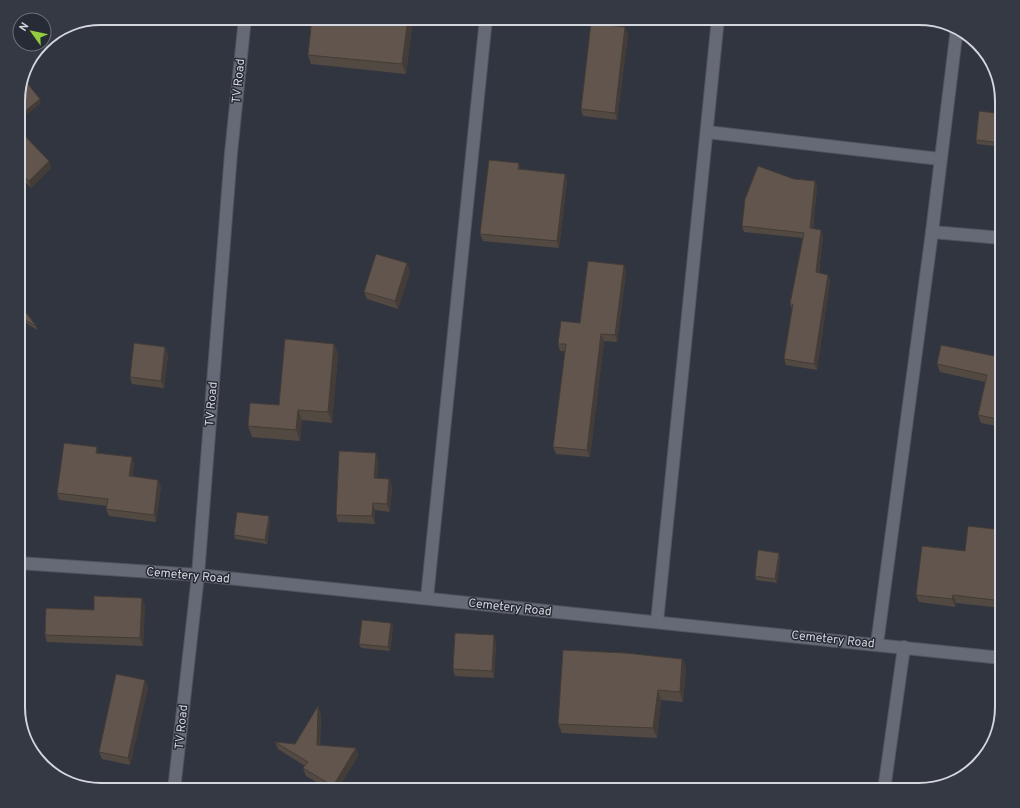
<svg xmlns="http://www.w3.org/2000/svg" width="1020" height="808" viewBox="0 0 1020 808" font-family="Overpass,sans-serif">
<rect width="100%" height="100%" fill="#31353f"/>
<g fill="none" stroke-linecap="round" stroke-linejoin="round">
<defs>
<g id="minor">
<polyline points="707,132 940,159"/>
<polyline points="932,232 1002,238"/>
<polyline points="18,563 198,575 1002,658"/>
<polyline points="427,598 486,18"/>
<polyline points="657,622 718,18"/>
<polyline points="877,644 932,232 957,28"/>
<polyline points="174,790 198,575 231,153 245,18"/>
<polyline points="884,790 904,647"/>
</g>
</defs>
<!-- minor casing -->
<use href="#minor" stroke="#51545d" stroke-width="14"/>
<!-- minor -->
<use href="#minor" stroke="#656a76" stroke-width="12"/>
</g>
<!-- wall -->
<g fill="#534943">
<polygon points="312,18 412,18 413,19 406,74 311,64 308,55"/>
<polygon points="625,27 628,35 617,120 583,116 581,109"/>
<polygon points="1002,114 1002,147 977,144 976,140"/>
<polygon points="18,129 49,161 51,168 31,188 18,175"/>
<polygon points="521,169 565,174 567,182 559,248 483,241 480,234"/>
<polygon points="794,179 815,181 817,187 813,229 821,230 823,236 819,273 828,275 830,281 817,370 786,365 784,359 793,309 792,309 790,304 803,238 744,232 742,226"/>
<polygon points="624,265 626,272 617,342 604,341 590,457 556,454 553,447 565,351 560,351 558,344 580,323"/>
<polygon points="410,271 398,309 367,299 364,292"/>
<polygon points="18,302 36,326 37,330 18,318"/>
<polygon points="1002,341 1002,427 981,423 978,415 985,382 940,372 937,364 999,357"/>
<polygon points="334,344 338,354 332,423 302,420 300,441 252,437 248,426 279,405"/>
<polygon points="168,354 164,388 132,384 130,377"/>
<polygon points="99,453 132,457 134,464 132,476 158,480 161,487 156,522 109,516 106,509 107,506 59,500 57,493"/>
<polygon points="378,460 377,478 389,479 392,486 390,512 375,510 375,524 338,522 336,515"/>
<polygon points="270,520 267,544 235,539 234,535"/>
<polygon points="1002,530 1002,608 956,603 955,607 919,602 916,595 965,551"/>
<polygon points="780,557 777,583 756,580 755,576"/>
<polygon points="145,605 143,646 47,642 45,635 94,610"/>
<polygon points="391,623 393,627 390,651 361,648 359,644"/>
<polygon points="496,642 494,678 455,676 453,669"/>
<polygon points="682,659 686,668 683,702 661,700 657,738 562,733 558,724"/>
<polygon points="148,687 130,765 102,759 99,752"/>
<polygon points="321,714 320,746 356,748 358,756 337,790 330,790 306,776 303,768 305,766 278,749 275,742 295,744"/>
</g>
<!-- shaded-wall -->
<g fill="#443c37">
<polygon points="408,18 412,18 413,19 406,74 402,64"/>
<polygon points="625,27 628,35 617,120 615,113"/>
<polygon points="51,35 52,38 37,51 42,44 44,44 44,41 46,39"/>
<polygon points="40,99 41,103 18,122 18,117"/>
<polygon points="49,161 51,168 31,188 29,181"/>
<polygon points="519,163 522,170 518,169"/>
<polygon points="565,174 567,182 559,248 557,241"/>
<polygon points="815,181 817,187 812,234 810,228"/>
<polygon points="821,230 823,236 818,278 816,272"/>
<polygon points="407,263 410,271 398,309 395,301"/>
<polygon points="624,265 626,272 617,342 615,335"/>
<polygon points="828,275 830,281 817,370 814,364"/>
<polygon points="601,334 604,341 590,457 587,450"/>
<polygon points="334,344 338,354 332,423 328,412"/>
<polygon points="165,347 168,354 164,388 161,381"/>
<polygon points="298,410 302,420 300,441 296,430"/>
<polygon points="97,447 99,454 96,453"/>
<polygon points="376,453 378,460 377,485 374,478"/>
<polygon points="132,457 134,464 132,483 129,476"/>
<polygon points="389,479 392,486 390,512 387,504"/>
<polygon points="158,480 161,487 156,522 154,515"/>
<polygon points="373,503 375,510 375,524 372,516"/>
<polygon points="269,516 270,520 267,544 265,540"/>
<polygon points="779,553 780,557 777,583 775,579"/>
<polygon points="953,595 956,603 955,607 952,599"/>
<polygon points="142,598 145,605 143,646 140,638"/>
<polygon points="391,623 393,627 390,651 388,647"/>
<polygon points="494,635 496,642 494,678 492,671"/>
<polygon points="682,659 686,668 683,702 680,692"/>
<polygon points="145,680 148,687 130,765 128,758"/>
<polygon points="658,690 661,700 657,738 653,728"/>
<polygon points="318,706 321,714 319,753 317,745"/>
<polygon points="356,748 358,756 337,790 334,790 333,786"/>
</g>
<!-- building -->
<g fill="#61554e" stroke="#443c37">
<polygon points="312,18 408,18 402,64 308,55"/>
<polygon points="591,23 625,27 615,113 581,109"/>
<polygon points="23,78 40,99 18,117 18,95"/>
<polygon points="979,111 1002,114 1002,143 976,140"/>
<polygon points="18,129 49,161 29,181 18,171"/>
<polygon points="489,160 519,163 518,169 565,174 557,241 480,234"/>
<polygon points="758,166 794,179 815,181 810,228 821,230 816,272 828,275 814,364 784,359 793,304 790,304 804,233 742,226 745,199"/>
<polygon points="376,254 407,263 395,301 364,292"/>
<polygon points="588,261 624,265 615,335 601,334 587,450 553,447 566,344 558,344 561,321 580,323"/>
<polygon points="18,302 36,326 18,316"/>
<polygon points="285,339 334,344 328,412 298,410 296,430 248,426 250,403 279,405"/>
<polygon points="1002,341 1002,420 978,415 987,375 937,364 941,345 999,357"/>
<polygon points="134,343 165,347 161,381 130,377"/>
<polygon points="64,443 97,447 96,453 132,457 129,476 158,480 154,515 106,509 108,499 57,493"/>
<polygon points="339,451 376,453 374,478 389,479 387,504 373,503 372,516 336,515"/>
<polygon points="237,512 269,516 265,540 234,535"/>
<polygon points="968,526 1002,530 1002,601 953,595 952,599 916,595 922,546 965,551"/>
<polygon points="758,550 779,553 775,579 755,576"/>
<polygon points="94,596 142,598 140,638 45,635 46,608 94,610"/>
<polygon points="362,620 391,623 388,647 359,644"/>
<polygon points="455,633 494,635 492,671 453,669"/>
<polygon points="563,650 625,653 682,659 680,692 658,690 653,728 558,724"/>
<polygon points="116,674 145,680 128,758 99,752"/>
<polygon points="318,706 317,745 356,748 333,786 303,768 308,762 275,742 295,744"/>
</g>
<g text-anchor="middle" stroke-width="3" stroke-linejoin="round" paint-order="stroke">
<!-- street labels -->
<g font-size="12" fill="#d4d7de" stroke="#272b35">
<text transform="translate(238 81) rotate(-84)" y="4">TV Road</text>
<text transform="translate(211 404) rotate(-85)" y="4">TV Road</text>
<text transform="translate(188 575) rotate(5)" y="4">Cemetery Road</text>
<text transform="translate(510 607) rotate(6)" y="4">Cemetery Road</text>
<text transform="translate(833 639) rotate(6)" y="4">Cemetery Road</text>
<text transform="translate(181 727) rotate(-84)" y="4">TV Road</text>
</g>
</g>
<!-- crop -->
<path d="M0 0H1020V808H0ZM101 25H919A76 76 0 0 1 995 101V707A76 76 0 0 1 919 783H101A76 76 0 0 1 25 707V101A76 76 0 0 1 101 25Z" fill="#353943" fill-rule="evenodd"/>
<path fill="none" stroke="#d4d7de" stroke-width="2" d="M101 25H919A76 76 0 0 1 995 101V707A76 76 0 0 1 919 783H101A76 76 0 0 1 25 707V101A76 76 0 0 1 101 25Z"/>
<!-- north arrow -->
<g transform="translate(32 32) rotate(303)"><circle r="19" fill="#272b35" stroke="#6c7079"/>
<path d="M0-3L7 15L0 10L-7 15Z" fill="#93cc3d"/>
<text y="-6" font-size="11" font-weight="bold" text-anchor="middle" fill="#d4d7de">N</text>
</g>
</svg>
